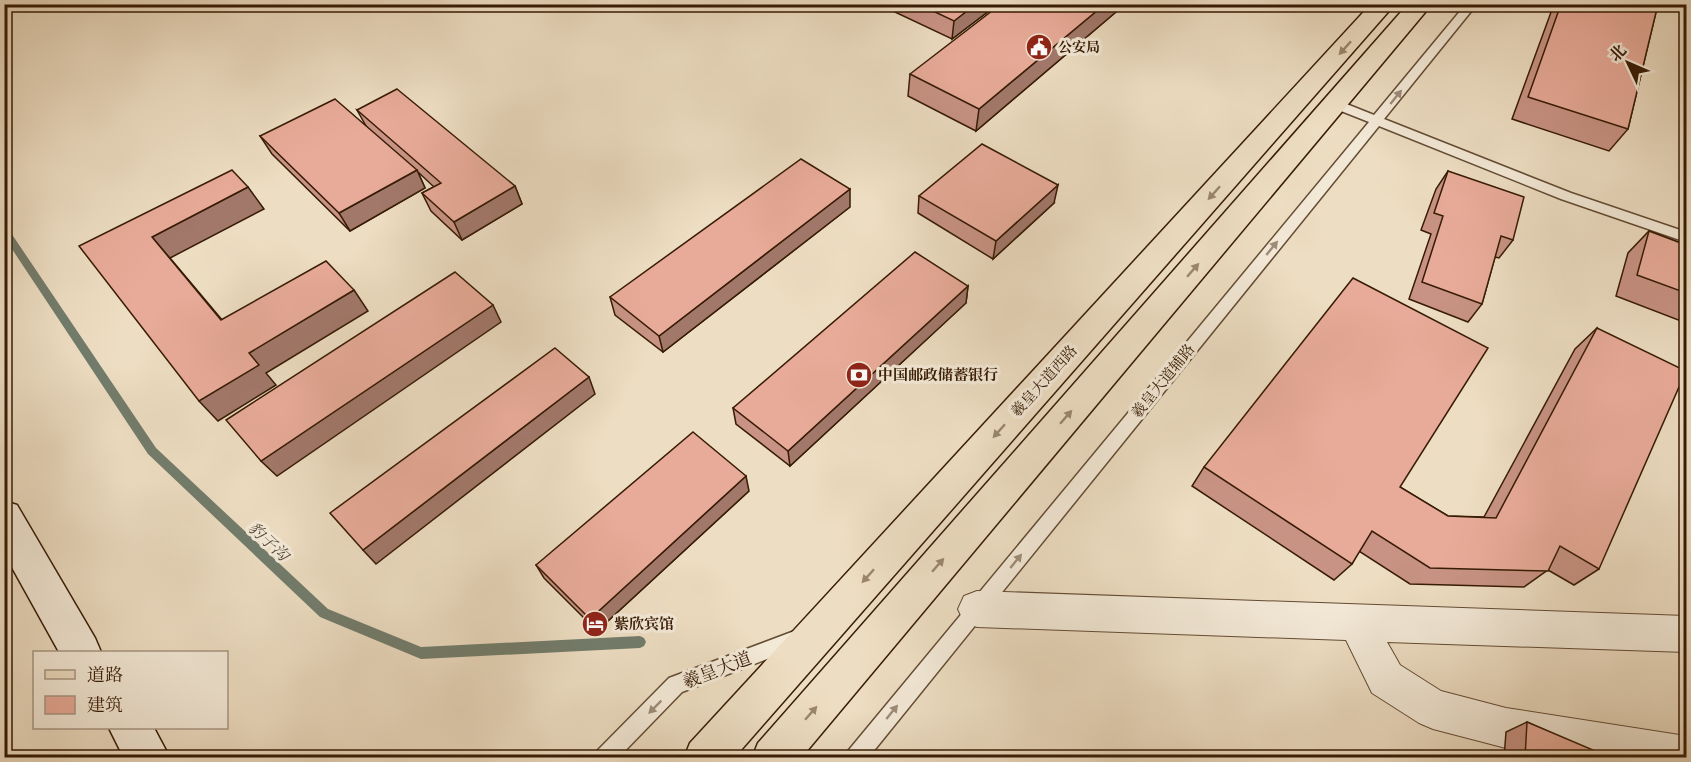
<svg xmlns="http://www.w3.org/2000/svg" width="1691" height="762" viewBox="0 0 1691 762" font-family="'Libre Caslon Text','Noto Serif SC',serif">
<rect width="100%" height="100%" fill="#edddc2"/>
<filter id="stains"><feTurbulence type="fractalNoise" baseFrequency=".00333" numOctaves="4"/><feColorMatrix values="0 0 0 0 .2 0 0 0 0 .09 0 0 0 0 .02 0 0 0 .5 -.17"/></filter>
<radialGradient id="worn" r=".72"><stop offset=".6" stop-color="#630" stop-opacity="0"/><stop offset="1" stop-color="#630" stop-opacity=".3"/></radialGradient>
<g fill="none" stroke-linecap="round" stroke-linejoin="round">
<!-- stream -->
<polygon fill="#727c6c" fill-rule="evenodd" points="4,226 7,227 156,448 328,609 421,647 640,636 644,638 646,642 644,646 640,648 421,659 320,617 148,454 4,237"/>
<defs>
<g id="lane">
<polygon points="1466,4 1477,4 1384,119 1571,193 1686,232 1686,242 1561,199 1379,126 868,758 845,758 848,751 1369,122 1331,107 1331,101 1339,101 1374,115"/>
<polygon points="797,630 803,633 806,639 803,645 682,692 618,758 594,758 597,751 669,678"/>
</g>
<g id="street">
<path d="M282,4c-6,8 -11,8 -20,6l-3,-5z"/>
<polygon points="977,591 1686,616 1686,652 1387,642 1400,665 1441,691 1506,708 1686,736 1686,758 1566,758 1506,748 1433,729 1419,723 1372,693 1346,640 977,627 964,622 958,609 964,596"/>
</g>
<g id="secondary">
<polygon points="4,501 17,505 95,638 101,652 59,652 4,553"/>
<polygon points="109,728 154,728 170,758 124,758"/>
</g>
<g id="primary">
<polygon points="1371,4 1395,4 734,758 684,758 690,743"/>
<polygon points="1408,4 1432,4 801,758 752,758 758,743"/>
</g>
</defs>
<!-- lane casing -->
<use href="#lane" stroke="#644c34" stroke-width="3"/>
<!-- street casing -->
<use href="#street" stroke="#644c34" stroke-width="2"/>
<!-- secondary casing -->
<use href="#secondary" stroke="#371b05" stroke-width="3"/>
<!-- primary casing -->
<use href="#primary" stroke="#371b05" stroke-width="3"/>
<!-- lane -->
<use href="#lane" fill="#f3e9d7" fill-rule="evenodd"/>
<!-- street -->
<use href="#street" fill="#f3e9d7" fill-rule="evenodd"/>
<!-- secondary -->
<use href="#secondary" fill="#f3e9d7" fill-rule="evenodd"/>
<!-- primary -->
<use href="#primary" fill="#edddc2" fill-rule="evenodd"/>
</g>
<!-- wall -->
<g fill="#c89384" stroke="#371b05" stroke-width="1.5">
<polygon points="878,4 998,4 952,39"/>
<polygon points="1554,4 1658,4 1628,129 1609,151 1512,119"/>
<polygon points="1123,6 976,131 908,96 910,74"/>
<polygon points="357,110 515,186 522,204 462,240 431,211 422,193 434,187 418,172 425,188 350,231 272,154 260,136 366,126"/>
<polygon points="1448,171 1513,240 1499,258 1495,257 1482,304 1468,322 1409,299 1431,234 1421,230 1436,189"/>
<polygon points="919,196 1054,203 993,259 918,213"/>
<polygon points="850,207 663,352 615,315 610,297"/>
<polygon points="1649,231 1686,245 1686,323 1616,296 1628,253"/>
<polygon points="968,286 966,303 790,466 736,424 733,408"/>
<polygon points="1597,328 1599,569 1574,585 1548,570 1524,587 1410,584 1359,551 1352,564 1334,580 1192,486 1204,467 1400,487 1448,516 1484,517 1575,349"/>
<polygon points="749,491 597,631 544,578 536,565"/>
<polygon points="1527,722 1607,758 1504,758 1506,732"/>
</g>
<!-- shaded-wall -->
<g fill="#a2786b" stroke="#371b05" stroke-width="1.5">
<polygon points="976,4 998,4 952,39 954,21"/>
<polygon points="1105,4 1124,4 1123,6 976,131 979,109"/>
<polygon points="417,170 425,188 350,231 339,213"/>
<polygon points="1058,185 1054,203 993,259 996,241"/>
<polygon points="515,186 522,204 462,240 454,222"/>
<polygon points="248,187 264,209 170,258 239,340 152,237"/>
<polygon points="850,189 850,207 663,352 659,336"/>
<polygon points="968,286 966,303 790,466 788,451"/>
<polygon points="354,290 368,311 266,373 276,385 218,421 199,401 249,353"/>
<polygon points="493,305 501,322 277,476 261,461"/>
<polygon points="589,377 595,394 376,564 363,550"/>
<polygon points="746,476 749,491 597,631 590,619"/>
<polygon points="4,743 12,758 4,758"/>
</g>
<!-- building -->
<g fill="#e8ab99" stroke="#371b05" stroke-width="1.5">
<polygon points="918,4 976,4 954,21"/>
<polygon points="1001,4 1105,4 979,109 910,74"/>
<polygon points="1561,4 1658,4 1628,129 1528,97"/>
<polygon points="397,89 515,186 454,222 422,193 441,183 357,110"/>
<polygon points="335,99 417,170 339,213 260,136"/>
<polygon points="982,144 1058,185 996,241 919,196"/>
<polygon points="801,159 850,189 659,336 610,297"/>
<polygon points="232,170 248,187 152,237 221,320 326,261 354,290 249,353 259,365 199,401 79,246"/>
<polygon points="1448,171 1524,197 1513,240 1501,236 1482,304 1422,282 1443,216 1434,213"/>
<polygon points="1649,231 1686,245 1686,293 1637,275"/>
<polygon points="915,252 968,286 788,451 733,408"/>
<polygon points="455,272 493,305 261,461 226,420"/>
<polygon points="1353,278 1488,348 1400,487 1448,516 1496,518 1597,328 1686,371 1599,569 1560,546 1548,571 1430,568 1372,531 1352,564 1204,467"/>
<polygon points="555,348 589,377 363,550 330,513"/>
<polygon points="693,432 746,476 590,619 536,565"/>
<polygon points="1527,722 1607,756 1607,758 1525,758"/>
</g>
<!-- one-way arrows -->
<defs><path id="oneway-solid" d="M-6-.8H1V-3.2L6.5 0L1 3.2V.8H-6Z" transform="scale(1.5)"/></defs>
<g fill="#9b866d">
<use href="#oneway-solid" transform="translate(1345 48) rotate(132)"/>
<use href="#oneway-solid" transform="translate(1214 193) rotate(132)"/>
<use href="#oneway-solid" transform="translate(1193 270) rotate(-49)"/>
<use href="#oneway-solid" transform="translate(1066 417) rotate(-49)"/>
<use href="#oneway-solid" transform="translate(999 431) rotate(132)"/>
<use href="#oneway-solid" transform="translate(938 565) rotate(-49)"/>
<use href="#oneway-solid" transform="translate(868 576) rotate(132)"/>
<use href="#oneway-solid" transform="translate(811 713) rotate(-49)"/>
</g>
<g fill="#9e8c78">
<use href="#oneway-solid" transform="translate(1396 97) rotate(-51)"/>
<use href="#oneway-solid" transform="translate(1272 248) rotate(-51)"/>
<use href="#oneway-solid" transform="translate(1016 561) rotate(-51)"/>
<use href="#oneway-solid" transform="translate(655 707) rotate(135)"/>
<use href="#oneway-solid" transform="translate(892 712) rotate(-51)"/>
</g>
<!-- icons -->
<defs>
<symbol id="civic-disc" viewBox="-11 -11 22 22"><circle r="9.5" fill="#8f2418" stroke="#f3e9d7"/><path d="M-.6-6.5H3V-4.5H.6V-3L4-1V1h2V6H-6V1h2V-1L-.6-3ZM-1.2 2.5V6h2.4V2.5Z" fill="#fff"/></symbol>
<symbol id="bank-disc" viewBox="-11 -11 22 22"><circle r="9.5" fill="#8f2418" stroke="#f3e9d7"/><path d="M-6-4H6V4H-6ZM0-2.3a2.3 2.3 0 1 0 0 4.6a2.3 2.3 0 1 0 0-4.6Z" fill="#fff"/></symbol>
<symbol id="hotel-disc" viewBox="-11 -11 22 22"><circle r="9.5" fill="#8f2418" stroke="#f3e9d7"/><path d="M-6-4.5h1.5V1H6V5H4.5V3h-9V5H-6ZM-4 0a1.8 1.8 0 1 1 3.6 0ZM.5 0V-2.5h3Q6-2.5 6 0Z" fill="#fff"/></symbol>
</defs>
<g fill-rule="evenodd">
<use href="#civic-disc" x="1024" y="32" width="30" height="30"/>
<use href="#bank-disc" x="844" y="360" width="30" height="30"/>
<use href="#hotel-disc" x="580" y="609" width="30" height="30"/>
</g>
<g text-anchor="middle" stroke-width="6" stroke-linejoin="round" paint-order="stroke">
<!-- far-poi labels -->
<g font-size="14" font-weight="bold" fill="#371b05" stroke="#f3e9d7" text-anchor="start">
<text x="1058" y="52">公安局</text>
</g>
<!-- poi labels -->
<g font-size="15" font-weight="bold" fill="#371b05" stroke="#f3e9d7" text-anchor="start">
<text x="878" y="380">中国邮政储蓄银行</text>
<text x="614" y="629">紫欣宾馆</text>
</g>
<!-- street labels -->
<g font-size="15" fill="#371b05" stroke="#f3e9d7">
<text transform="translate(1044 381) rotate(-48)" y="5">羲皇大道西路</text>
<text transform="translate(1163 381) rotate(-51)" y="5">羲皇大道辅路</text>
</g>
<!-- water labels -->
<g font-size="16" font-style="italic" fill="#544b38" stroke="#f3e9d7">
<text transform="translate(269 541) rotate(43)" y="6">豹子沟</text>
</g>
<!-- near-street labels -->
<g font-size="18" fill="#371b05" stroke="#f3e9d7">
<text transform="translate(717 670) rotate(-21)" y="6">羲皇大道</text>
</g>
</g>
<!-- margin -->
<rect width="1691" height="762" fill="none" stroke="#edddc2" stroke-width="24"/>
<rect x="6" y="6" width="1679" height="750" fill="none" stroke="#371b05" stroke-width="3"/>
<rect x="12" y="12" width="1667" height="738" fill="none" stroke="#371b05" stroke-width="1.5"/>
<!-- legend -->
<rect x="33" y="651" width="195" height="78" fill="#f3e9d7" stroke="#a89783" stroke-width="1.5"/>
<rect x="45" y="670" width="30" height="9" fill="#edddc2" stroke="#a89783" stroke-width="1.5"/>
<text x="87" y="681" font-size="18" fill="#371b05">道路</text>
<rect x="45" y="696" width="30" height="18" fill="#e8ab99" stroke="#a89783" stroke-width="1.5"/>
<text x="87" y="711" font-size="18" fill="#371b05">建筑</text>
<!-- north arrow -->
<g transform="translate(1628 63) rotate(314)" stroke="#f3e9d7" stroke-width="4.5" paint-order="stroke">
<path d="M0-4.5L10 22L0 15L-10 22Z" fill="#371b05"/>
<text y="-9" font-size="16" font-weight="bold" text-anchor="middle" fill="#371b05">北</text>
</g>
<rect width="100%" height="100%" filter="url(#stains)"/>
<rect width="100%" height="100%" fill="url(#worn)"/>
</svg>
